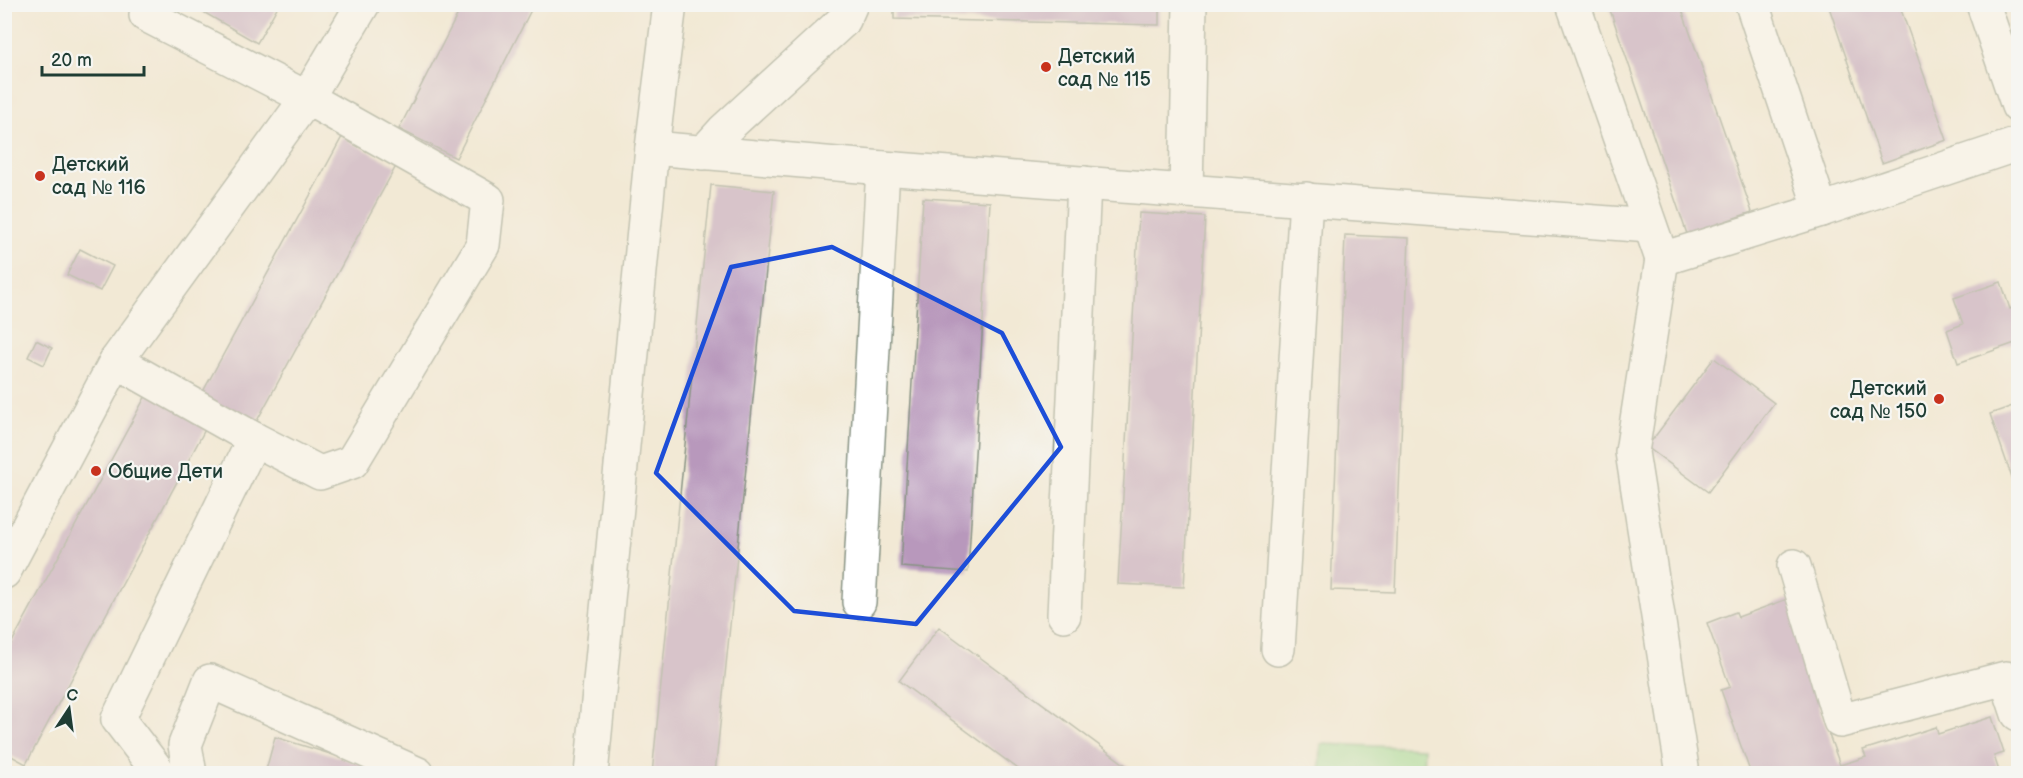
<svg xmlns="http://www.w3.org/2000/svg" width="2023" height="778" viewBox="0 0 2023 778" font-family="'Balsamiq Sans',sans-serif">
<rect width="100%" height="100%" fill="#f6f6f2"/>
<filter id="ink" filterUnits="userSpaceOnUse"><feTurbulence type="fractalNoise" baseFrequency=".0167" numOctaves="2"/><feDisplacementMap in="SourceGraphic" scale="12" xChannelSelector="R" yChannelSelector="G"/><feConvolveMatrix kernelMatrix="1 2 1 2 8 2 1 2 1" color-interpolation-filters="sRGB"/></filter>
<filter id="wash" filterUnits="userSpaceOnUse"><feTurbulence type="fractalNoise" baseFrequency=".008" numOctaves="4" result="noise"/><feDisplacementMap in="SourceGraphic" scale="24" xChannelSelector="R" yChannelSelector="G"/><feGaussianBlur stdDeviation="1.35" result="paint"/><feColorMatrix in="noise" values="0 0 0 0 0 0 0 0 0 0 0 0 0 0 0 0 0 1.4 0 .05"/><feComposite in="paint" operator="in"/></filter>
<g filter="url(#wash)">
<rect width="100%" height="100%" fill="#f2e9d5"/>
<!-- green -->
<polygon fill="#99db93" stroke="#5c8c64" stroke-width="1.5" points="1321,744 1424,748 1423,773 1320,773"/>
<g id="blocks">
<!-- building -->
<g fill="#b898bc">
<polygon points="201,4 279,4 257,43 198,9"/>
<polygon points="463,4 534,4 456,158 399,129"/>
<polygon points="894,4 1159,4 1159,25 894,19"/>
<polygon points="1608,4 1680,4 1752,212 1687,234"/>
<polygon points="1828,4 1899,4 1947,140 1882,163"/>
<polygon points="342,137 396,166 253,428 199,399"/>
<polygon points="711,185 774,191 715,774 652,774"/>
<polygon points="923,198 990,202 968,572 901,567"/>
<polygon points="1139,213 1205,217 1184,587 1118,584"/>
<polygon points="1345,235 1409,238 1395,592 1331,590"/>
<polygon points="80,249 113,266 100,291 67,275"/>
<polygon points="2001,282 2010,309 2018,306 2018,342 1958,363 1947,330 1963,324 1954,298"/>
<polygon points="36,340 52,348 44,365 28,357"/>
<polygon points="1714,358 1774,403 1708,492 1647,447"/>
<polygon points="149,390 209,422 26,764 4,752 4,657"/>
<polygon points="2018,404 2018,476 2012,478 1990,414"/>
<polygon points="1790,598 1828,702 1818,705 1840,765 1866,757 1863,750 1936,727 1938,734 1992,717 2004,753 1994,756 2000,774 1751,774 1721,690 1730,687 1707,623 1736,612 1738,617"/>
<polygon points="939,627 1131,769 1128,774 1025,774 899,681"/>
<polygon points="275,737 392,773 391,774 265,774"/>
</g>
</g>
</g>
<g filter="url(#ink)">
<use href="#blocks" fill-opacity="0" stroke="#889384" stroke-width="1.5"/>
<g fill="none" stroke-linecap="round" stroke-linejoin="round">
<defs>
<g id="minor">
<polyline points="670,4 652,148 883,168 1650,226"/>
<polyline points="1573,4 1662,259 1821,210 2018,144"/>
<polyline points="1752,4 1821,210"/>
<polyline points="1983,4 2018,106"/>
<polyline points="146,15 307,98 363,4"/>
<polyline points="703,153 723,131 844,20 851,4"/>
<polyline points="1186,191 1190,4"/>
<polyline points="1662,259 1632,452 1683,774"/>
<polyline points="116,361 307,98 488,200 483,245 352,462 320,473 254,439"/>
<polyline points="1794,566 1840,721 2006,678 2018,714"/>
<polyline points="4,572 116,361 254,439 118,719 160,774"/>
<polyline points="859,602 883,168"/>
<polyline points="1064,615 1084,183"/>
<polyline points="1278,649 1306,199"/>
<polyline points="190,774 185,745 210,681 418,774"/>
<polyline points="591,774 652,148"/>
</g>
</defs>
<!-- minor casing -->
<use href="#minor" stroke="#889384" stroke-width="36"/>
<!-- minor -->
<use href="#minor" stroke="#fff" stroke-width="33"/>
</g>
</g>
<!-- marked area -->
<path d="M0 0H2023V778H0ZM832,247l170,86 59,114 -145,177 -122,-13 -138,-138 75,-206z" fill="#f2e9d5" fill-opacity=".55" fill-rule="evenodd"/>
<path fill="none" stroke="#1d4ed8" stroke-width="4.5" stroke-linejoin="round" d="M832,247l170,86 59,114 -145,177 -122,-13 -138,-138 75,-206z"/>
<!-- markers -->
<g fill="#c8321e" stroke="#f6f6f2" stroke-width="2">
<circle cx="1046" cy="67" r="6"/>
<circle cx="40" cy="176" r="6"/>
<circle cx="1939" cy="399" r="6"/>
<circle cx="96" cy="471" r="6"/>
</g>
<g text-anchor="middle" stroke-width="4.5" stroke-linejoin="round" paint-order="stroke">
<!-- poi labels -->
<g font-size="20" fill="#1f3d34" stroke="#f6f6f2" text-anchor="start">
<text x="1058" y="63">Детский<tspan x="1058" dy="23">сад № 115</tspan></text>
<text x="52" y="171">Детский<tspan x="52" dy="23">сад № 116</tspan></text>
<text x="1927" y="395" text-anchor="end">Детский<tspan x="1927" dy="23">сад № 150</tspan></text>
<text x="108" y="478">Общие Дети</text>
</g>
</g>
<!-- margin -->
<rect width="2023" height="778" fill="none" stroke="#f6f6f2" stroke-width="24"/>
<!-- north arrow -->
<g transform="translate(69 709) rotate(13)" stroke="#f6f6f2" stroke-width="4.5" paint-order="stroke">
<path d="M0-4.5L10 22L0 15L-10 22Z" fill="#1f3d34"/>
<text y="-9" font-size="16" font-weight="bold" text-anchor="middle" fill="#1f3d34">С</text>
</g>
<!-- scale -->
<path d="M42 66v9h102v-9" fill="none" stroke="#1f3d34" stroke-width="3"/>
<text x="51" y="66" font-size="18" fill="#1f3d34" stroke="#f6f6f2" stroke-width="4.5" paint-order="stroke">20 m</text>
</svg>
